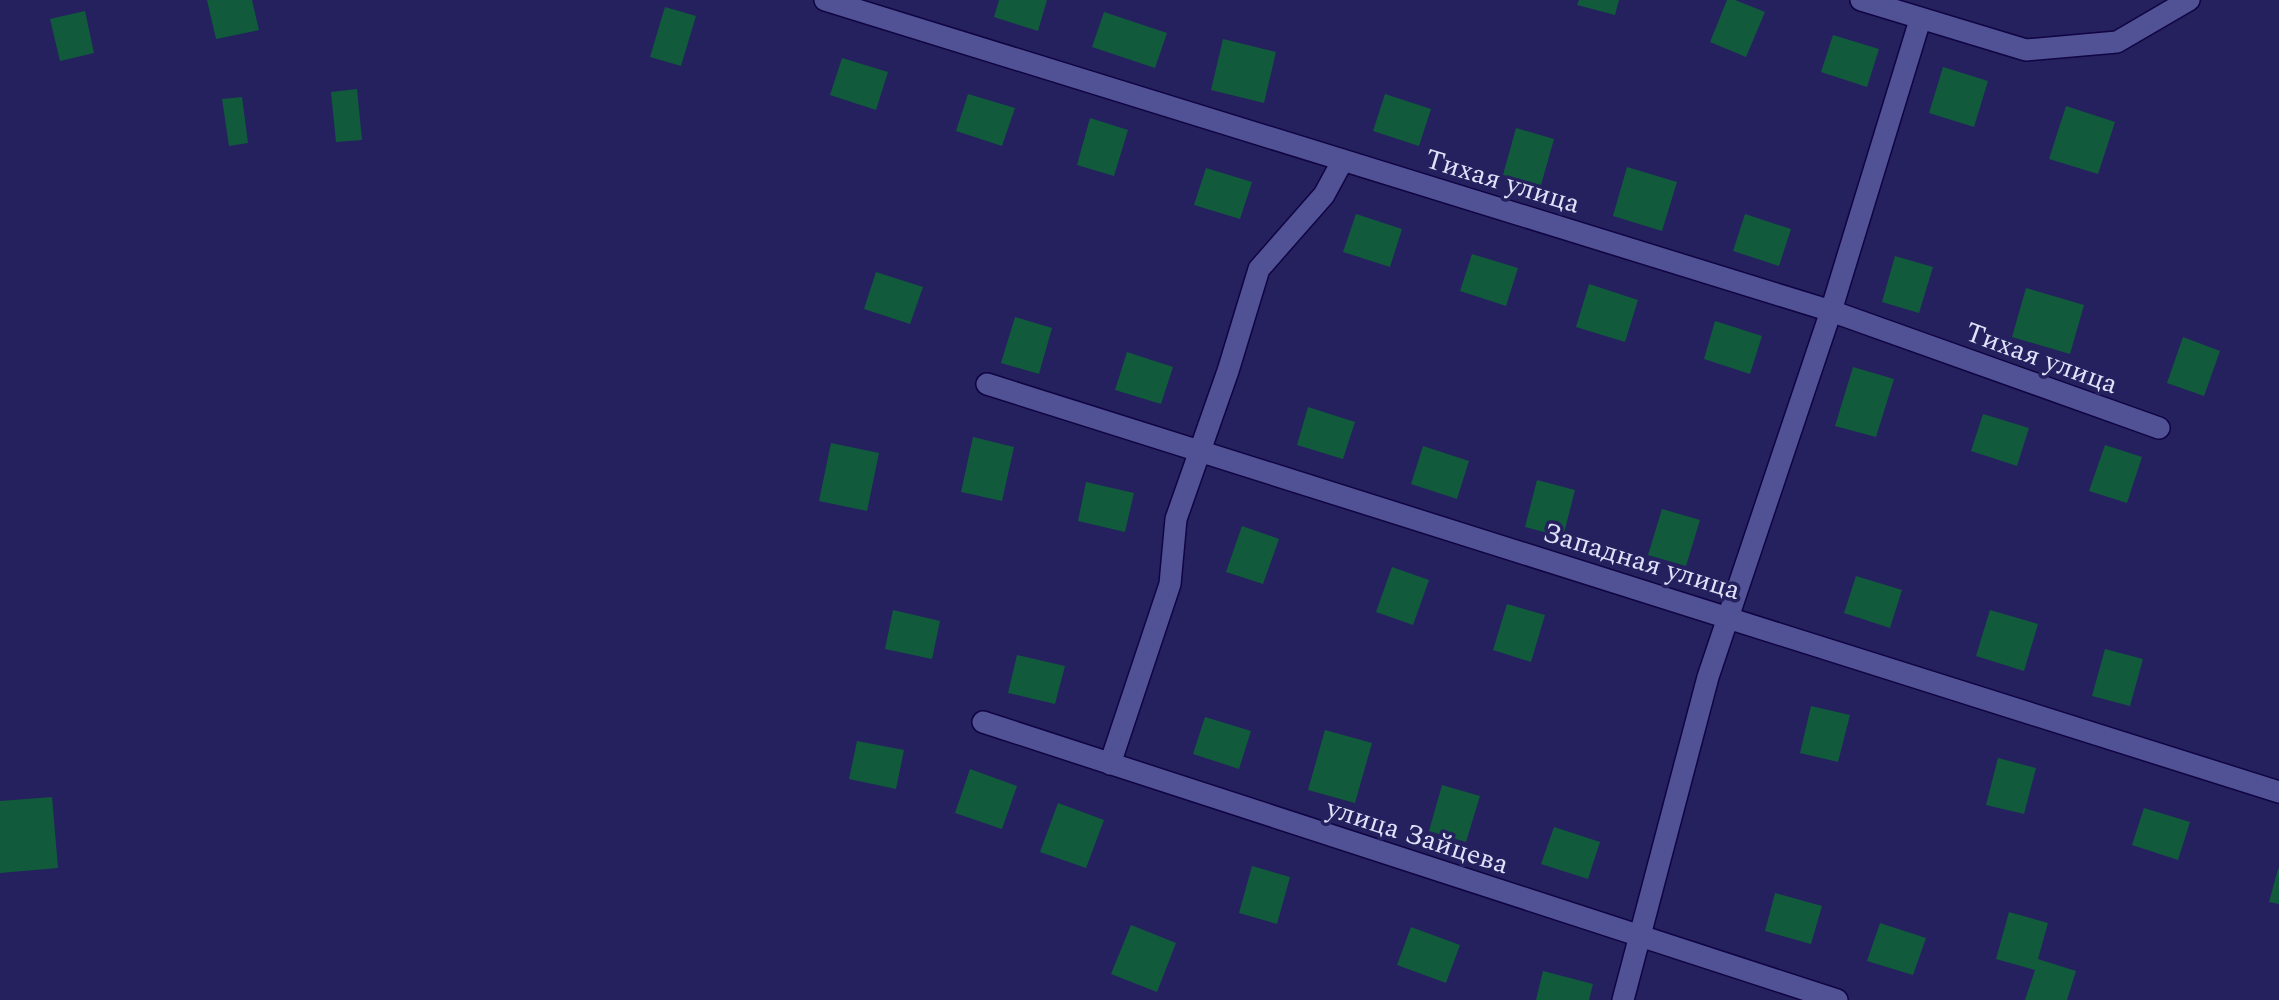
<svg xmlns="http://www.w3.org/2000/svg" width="2279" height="1000" font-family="Spectral,serif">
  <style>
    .building { fill: #115a3c }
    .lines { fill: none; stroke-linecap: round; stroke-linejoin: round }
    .street-casing { stroke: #110442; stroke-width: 24 }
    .street { stroke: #505295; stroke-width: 21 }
    .labels { text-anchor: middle; stroke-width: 7; stroke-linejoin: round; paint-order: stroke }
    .street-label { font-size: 28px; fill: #dfe2f9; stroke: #25215f }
  </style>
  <rect width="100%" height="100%" fill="#25215f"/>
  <path class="building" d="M 207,0 L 252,0 L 259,30 L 216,39 Z
    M 999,0 L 1047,0 L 1038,31 L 994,17 Z
    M 1579,0 L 1619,0 L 1615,15 L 1577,5 Z
    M 1727,0 L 1735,0 L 1765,12 L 1746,57 L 1710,42 Z
    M 665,7 L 696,16 L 681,66 L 650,57 Z
    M 85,11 L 94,53 L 60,61 L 50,19 Z
    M 1104,12 L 1167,33 L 1155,68 L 1092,47 Z
    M 1833,35 L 1879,49 L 1867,87 L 1821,72 Z
    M 1223,39 L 1276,52 L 1264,103 L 1211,90 Z
    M 842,58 L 888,72 L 876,110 L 830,95 Z
    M 1943,67 L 1988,81 L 1974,127 L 1929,113 Z
    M 357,89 L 362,140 L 336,142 L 331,92 Z
    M 968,94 L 1015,108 L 1002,146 L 956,131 Z
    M 1385,94 L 1431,109 L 1419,146 L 1373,131 Z
    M 242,97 L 248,143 L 229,146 L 222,99 Z
    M 2066,106 L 2115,122 L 2098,174 L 2049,159 Z
    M 1090,118 L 1128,130 L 1114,176 L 1077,165 Z
    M 1516,128 L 1554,139 L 1541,185 L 1503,175 Z
    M 1627,167 L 1677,182 L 1662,231 L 1613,216 Z
    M 1206,168 L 1252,182 L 1240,219 L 1194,205 Z
    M 1356,214 L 1402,229 L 1390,267 L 1343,252 Z
    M 1745,214 L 1791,229 L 1779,266 L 1733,251 Z
    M 1472,254 L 1518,268 L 1506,306 L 1460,291 Z
    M 1895,256 L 1933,267 L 1919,313 L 1882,302 Z
    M 876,272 L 923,287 L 910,324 L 864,309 Z
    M 1589,284 L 1638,300 L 1625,342 L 1576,327 Z
    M 2026,288 L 2084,305 L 2070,354 L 2012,337 Z
    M 1015,317 L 1052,328 L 1039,374 L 1001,363 Z
    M 1715,321 L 1762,336 L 1750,374 L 1704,359 Z
    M 2183,337 L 2220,351 L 2204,396 L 2167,383 Z
    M 1127,352 L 1173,367 L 1161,404 L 1115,390 Z
    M 1853,367 L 1894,379 L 1876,437 L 1835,426 Z
    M 1308,407 L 1355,422 L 1343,459 L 1297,445 Z
    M 1983,414 L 2029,428 L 2017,466 L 1971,451 Z
    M 973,437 L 1014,447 L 1002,501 L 961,492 Z
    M 831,443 L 879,453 L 867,511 L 819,501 Z
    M 2105,445 L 2142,457 L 2127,503 L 2089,491 Z
    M 1423,446 L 1469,461 L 1457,499 L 1411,484 Z
    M 1537,480 L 1575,490 L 1563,537 L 1525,527 Z
    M 1086,482 L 1134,493 L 1125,532 L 1078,521 Z
    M 1662,509 L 1700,520 L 1686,566 L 1648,555 Z
    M 1242,526 L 1279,539 L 1263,584 L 1226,572 Z
    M 1392,567 L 1429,580 L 1413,625 L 1376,612 Z
    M 1856,576 L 1902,590 L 1890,628 L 1844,613 Z
    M 1507,604 L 1545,615 L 1531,662 L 1493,650 Z
    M 893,610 L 940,621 L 932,659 L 885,649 Z
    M 1990,610 L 2038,624 L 2024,671 L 1976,656 Z
    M 2105,649 L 2143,659 L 2130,706 L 2092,696 Z
    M 1017,655 L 1065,666 L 1055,704 L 1008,693 Z
    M 1811,706 L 1850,715 L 1838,762 L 1800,753 Z
    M 1205,717 L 1251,731 L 1239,769 L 1193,754 Z
    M 1325,730 L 1372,743 L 1355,803 L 1308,790 Z
    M 857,741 L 904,750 L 896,789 L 849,779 Z
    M 1998,758 L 2036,768 L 2024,814 L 1986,805 Z
    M 970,769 L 1017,786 L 1002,829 L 955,813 Z
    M 1442,785 L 1480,796 L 1466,842 L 1429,831 Z
    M 52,797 L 58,868 L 0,873 L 0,801 Z
    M 1058,803 L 1104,820 L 1086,868 L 1040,852 Z
    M 2144,808 L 2190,822 L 2178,860 L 2132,845 Z
    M 1554,827 L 1600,842 L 1588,879 L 1541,864 Z
    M 1252,866 L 1290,877 L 1277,924 L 1239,913 Z
    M 2278,869 L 2279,869 L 2279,904 L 2269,902 Z
    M 1775,893 L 1822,906 L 1811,944 L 1765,931 Z
    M 2009,912 L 2048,923 L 2038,959 L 2076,971 L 2067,1000 L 2025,1000 L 2035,970 L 1996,959 Z
    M 1880,923 L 1926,938 L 1913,975 L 1867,961 Z
    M 1131,925 L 1176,943 L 1157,992 L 1111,974 Z
    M 1411,927 L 1460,945 L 1446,983 L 1397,965 Z
    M 1543,971 L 1593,984 L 1589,1000 L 1536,1000 Z"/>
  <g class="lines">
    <g class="street-casing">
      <path id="street" d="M 825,0 L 1831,311 L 2159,428
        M 1861,0 L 2026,50 L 2117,42 L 2189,0
        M 987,384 L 2279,792
        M 983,722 L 1837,1000
        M 1110,764 L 1170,584 L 1176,519 L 1228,371 L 1259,269 L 1324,195 L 1343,160
        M 1623,1000 L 1708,677 L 1831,311 L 1920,20"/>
    </g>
    <use href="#street" class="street"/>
  </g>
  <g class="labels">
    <g class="street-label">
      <text transform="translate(1503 180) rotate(17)" y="10">Тихая улица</text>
      <text transform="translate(2042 357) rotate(20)" y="10">Тихая улица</text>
      <text transform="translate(1642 560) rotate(17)" y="10">Западная улица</text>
      <text transform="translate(1418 835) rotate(18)" y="10">улица Зайцева</text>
    </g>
  </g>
</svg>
